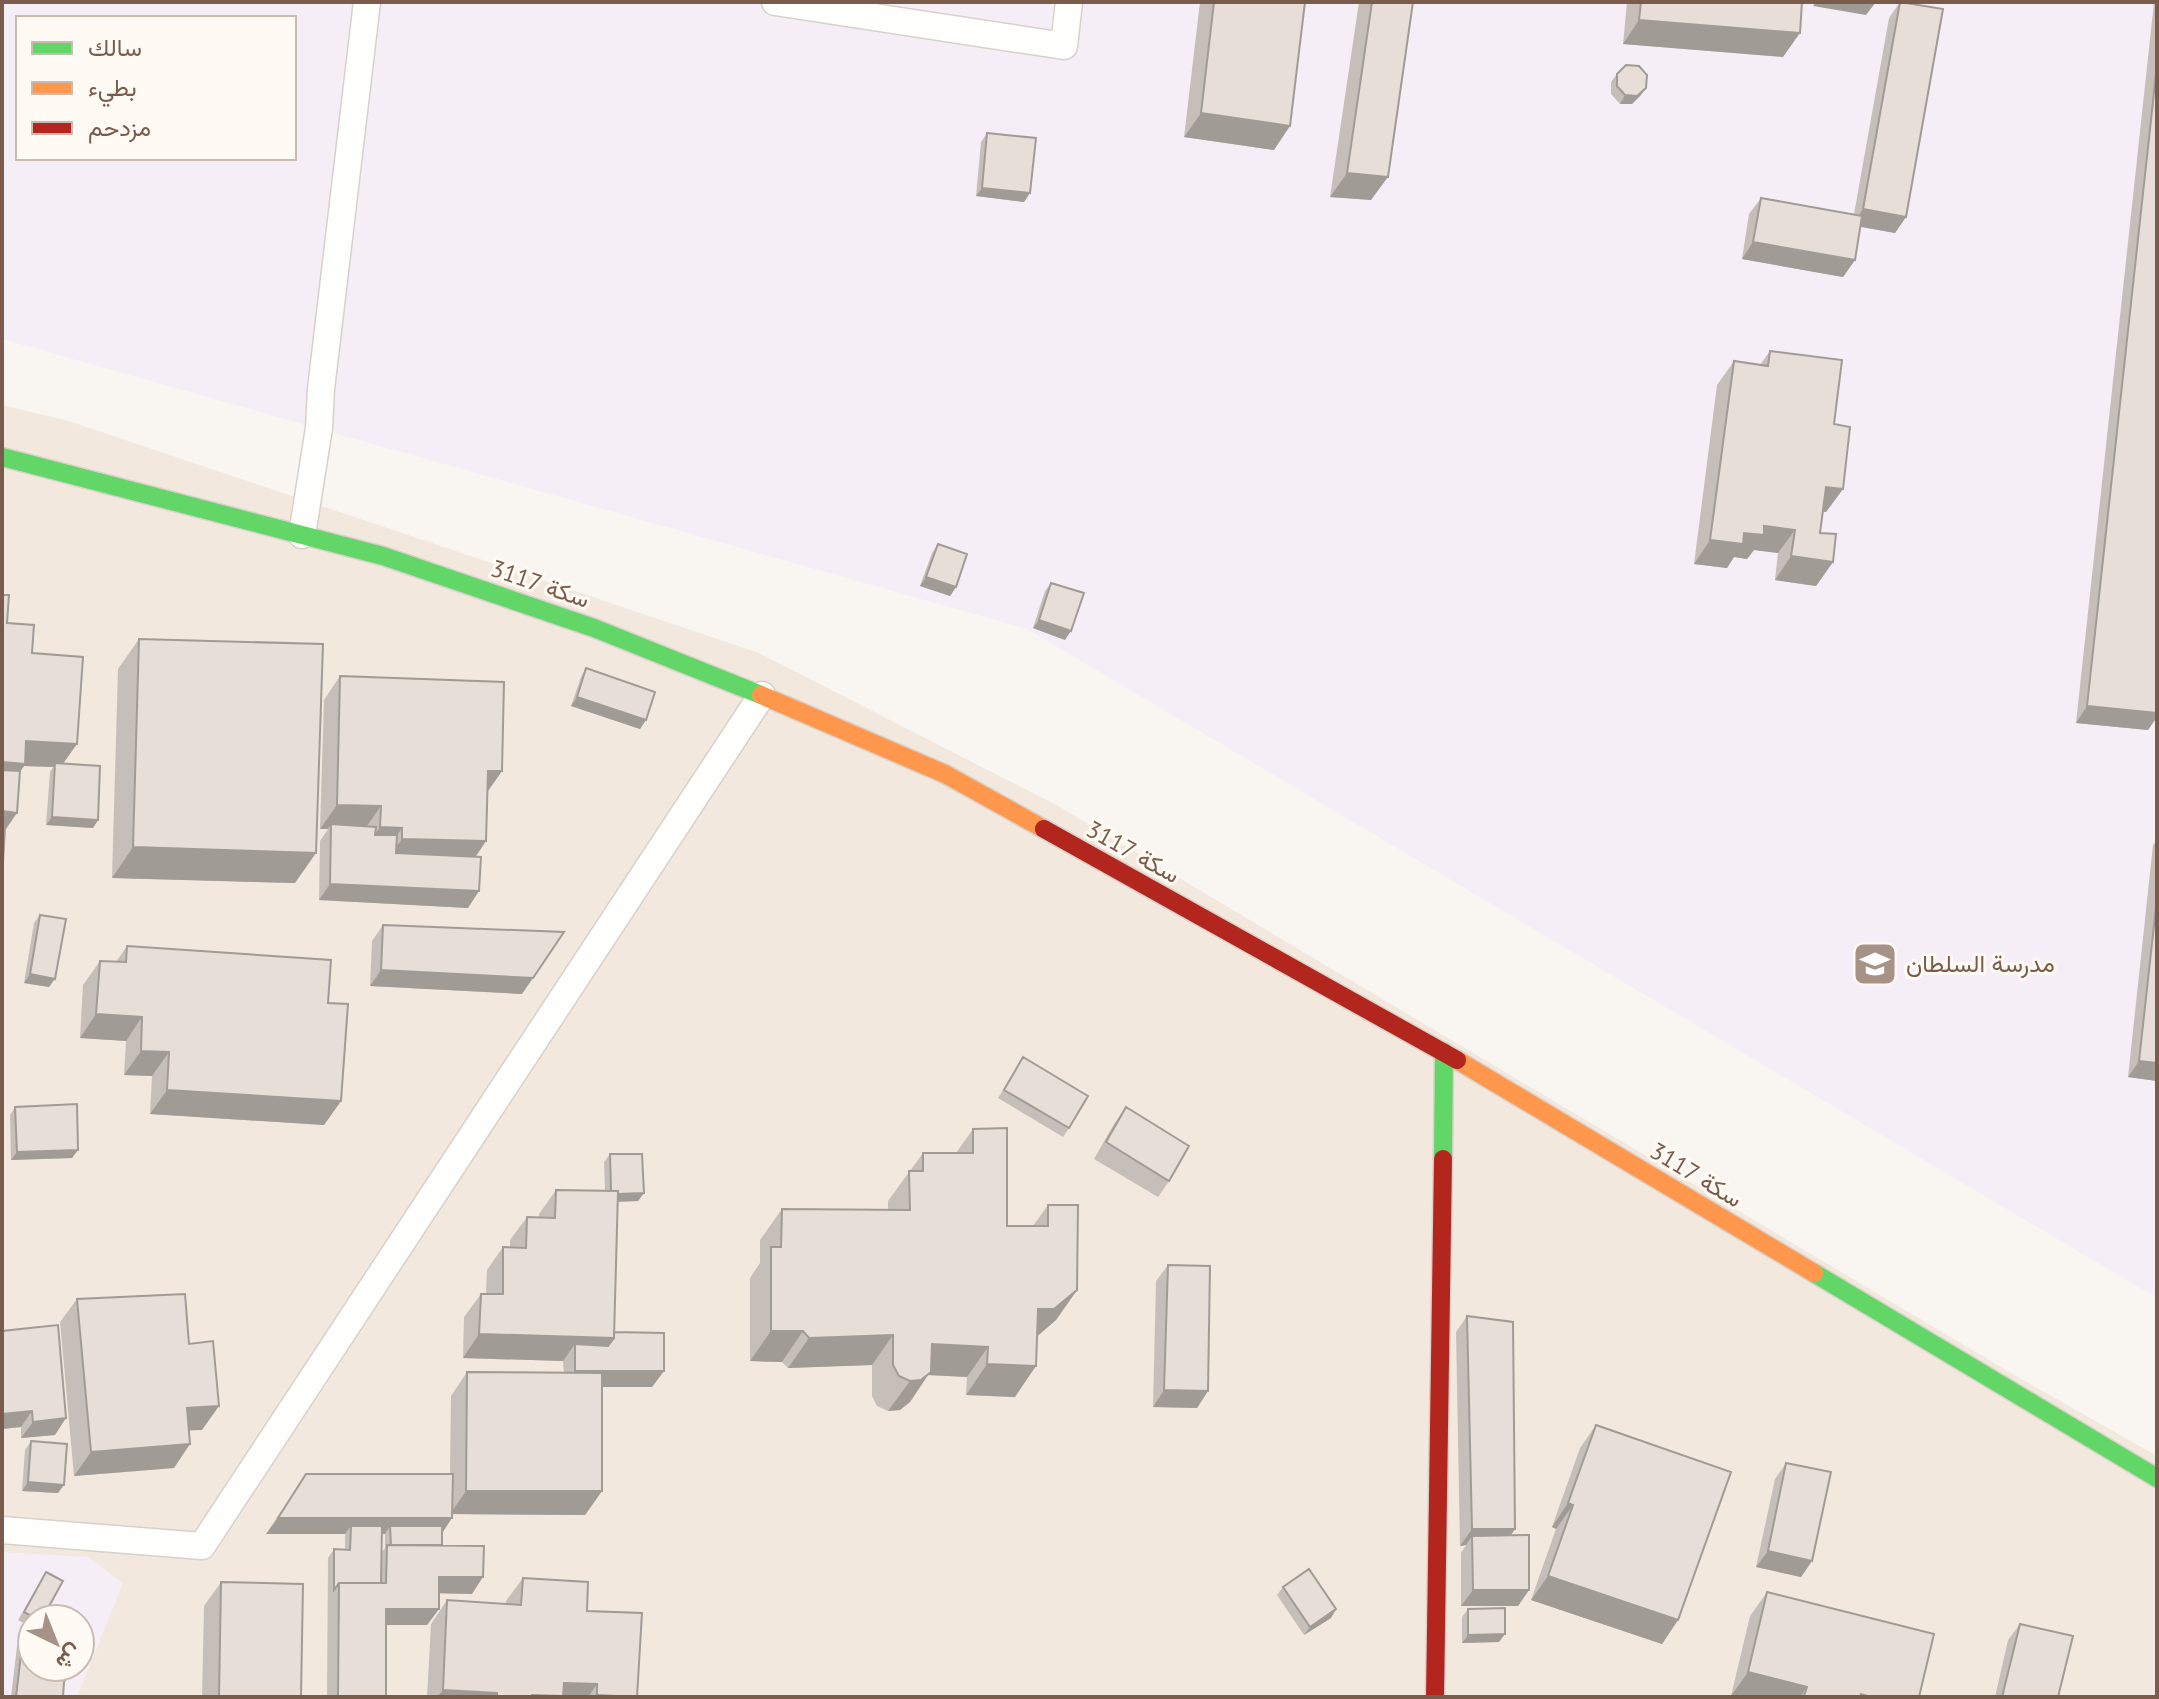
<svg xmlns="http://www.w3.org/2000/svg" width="2159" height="1699" font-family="'PT Sans',Vazirmatn,sans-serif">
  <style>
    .residential { fill: #f2e8de; fill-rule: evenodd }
    .education { fill: #f6eef6; fill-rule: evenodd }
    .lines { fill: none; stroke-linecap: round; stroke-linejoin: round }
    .lane-casing { stroke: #d7d1cb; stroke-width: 29 }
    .fast-casing { stroke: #d9d2cb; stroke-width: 21 }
    .slow-casing { stroke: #d9d2cb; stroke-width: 21 }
    .jam-casing { stroke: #d9d2cb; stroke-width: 21 }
    .lane { stroke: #fefefd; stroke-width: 26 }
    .fast { stroke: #63d668; stroke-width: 18 }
    .slow { stroke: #ff974d; stroke-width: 18 }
    .jam { stroke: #b3261e; stroke-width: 18 }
    .wall { fill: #c6bfb9; fill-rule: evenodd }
    .shaded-wall { fill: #a19b96 }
    .building { fill: #e6ded7; stroke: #a19b96; stroke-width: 2 }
    .labels { text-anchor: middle; stroke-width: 6; stroke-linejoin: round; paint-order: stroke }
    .street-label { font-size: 24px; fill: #7a5c4d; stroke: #fffaf3 }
    .poi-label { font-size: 24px; fill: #7a5c4d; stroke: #fffaf3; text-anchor: start }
  </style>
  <rect width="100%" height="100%" fill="#f9f5f0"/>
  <path class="residential" d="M 2,405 L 69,421 L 759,653 L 1058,806 L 2016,1376 L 2157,1456 L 2157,1697 L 2,1697 ZM 32,1619 L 80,1619 L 80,1667 L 32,1667 Z"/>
  <path class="education" d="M 2,2 L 2157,2 L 2157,1298 L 1027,629 L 2,339 ZM 18,18 L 294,18 L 294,158 L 18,158 Z
    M 2,1552 L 88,1557 L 123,1583 L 77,1697 L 2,1697 ZM 32,1619 L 80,1619 L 80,1667 L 32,1667 Z"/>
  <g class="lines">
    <g class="lane-casing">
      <path id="lane" d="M 775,2 L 1064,46 L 1069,2
        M 302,535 L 319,428 L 321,389 L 367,2
        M 2,1530 L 202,1546 L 762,695"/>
    </g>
    <g class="fast-casing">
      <path id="fast" d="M 2,457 L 383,556 L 594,628 L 761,695
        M 1443,1159 L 1444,1052
        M 1814,1273 L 2157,1478"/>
    </g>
    <g class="slow-casing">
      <path id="slow" d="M 761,695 L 945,774 L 1044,829
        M 1457,1060 L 1814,1273"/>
    </g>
    <g class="jam-casing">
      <path id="jam" d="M 1044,829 L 1457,1060
        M 1435,1697 L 1443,1159"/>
    </g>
    <use href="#lane" class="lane"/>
    <use href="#fast" class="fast"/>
    <use href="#slow" class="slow"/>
    <use href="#jam" class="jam"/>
  </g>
  <path class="wall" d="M 1200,2 L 1305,2 L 1274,150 L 1184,137 Z
    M 1359,2 L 1413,2 L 1371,200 L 1330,197 Z
    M 1627,2 L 1802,2 L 1783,57 L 1623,44 Z
    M 1900,2 L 1906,217 L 1895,233 L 1860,227 L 1855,260 L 1843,277 L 1742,259 L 1749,214 L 1761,198 L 1854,214 L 1889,18 Z
    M 2154,2 L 2157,2 L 2157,717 L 2148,730 L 2076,723 Z
    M 1617,74 L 1646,88 L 1640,96 L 1632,104 L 1620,104 L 1611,94 L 1611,82 Z
    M 987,133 L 1030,193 L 1024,202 L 976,196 L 981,142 Z
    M 1770,351 L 1834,424 L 1843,489 L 1826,512 L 1823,512 L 1820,533 L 1833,562 L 1816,586 L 1775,580 L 1778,553 L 1754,550 L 1747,559 L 1734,557 L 1727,568 L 1694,564 L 1717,385 L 1734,361 L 1760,365 Z
    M 938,544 L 956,587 L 950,596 L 920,586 L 932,553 Z
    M 1051,583 L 1065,640 L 1033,628 L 1045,591 Z
    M 7,623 L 32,653 L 63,764 L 98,820 L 93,828 L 46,825 L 50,772 L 53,767 L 24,766 L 20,771 L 6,829 L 4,829 Z
    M 139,639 L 295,883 L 112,878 L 118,669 Z
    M 586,668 L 646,720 L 640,729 L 571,706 L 581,677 Z
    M 340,676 L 502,771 L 488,791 L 486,841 L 476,856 L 468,908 L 319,900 L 320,841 L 328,829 L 320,829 L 324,700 Z
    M 2157,840 L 2157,1081 L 2128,1077 L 2153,845 Z
    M 40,915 L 49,987 L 24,983 L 34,923 Z
    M 383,925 L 522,994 L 370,986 L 372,941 Z
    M 127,946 L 328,1003 L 341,1101 L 324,1125 L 150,1114 L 152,1076 L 124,1075 L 126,1041 L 80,1038 L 83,985 L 100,961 L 116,962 Z
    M 1023,1057 L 1069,1128 L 1063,1137 L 998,1098 Z
    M 15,1107 L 78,1150 L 72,1158 L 11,1160 L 10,1115 Z
    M 1126,1107 L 1169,1181 L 1158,1197 L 1094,1159 L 1114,1124 Z
    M 973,1129 L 1007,1226 L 1033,1226 L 1048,1205 L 1077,1290 L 1056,1320 L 1037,1336 L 1015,1397 L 966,1395 L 967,1377 L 928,1375 L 910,1402 L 900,1410 L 888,1411 L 877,1406 L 872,1396 L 872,1365 L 788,1368 L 782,1362 L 750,1361 L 750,1278 L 760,1263 L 760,1240 L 782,1209 L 888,1210 L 888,1201 L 923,1153 L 956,1153 Z
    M 610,1154 L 644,1193 L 638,1201 L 617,1202 L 614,1332 L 664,1371 L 652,1387 L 602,1387 L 602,1491 L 585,1515 L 452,1514 L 442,1533 L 442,1545 L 472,1594 L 439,1593 L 439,1609 L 427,1625 L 386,1625 L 386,1697 L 327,1697 L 328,1558 L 334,1549 L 345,1550 L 345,1534 L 266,1534 L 306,1474 L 450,1474 L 451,1396 L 467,1372 L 564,1373 L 563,1361 L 463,1358 L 464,1317 L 481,1294 L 486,1294 L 487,1270 L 503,1247 L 510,1247 L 510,1240 L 527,1217 L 539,1217 L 539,1214 L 556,1190 L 605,1191 L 604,1162 ZM 382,1534 L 385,1534 L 385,1548 L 381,1553 Z
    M 1168,1265 L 1208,1391 L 1197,1408 L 1153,1407 L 1156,1281 Z
    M 77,1299 L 202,1430 L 189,1430 L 174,1468 L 74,1476 L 60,1322 Z
    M 1467,1316 L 1515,1529 L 1510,1536 L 1529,1590 L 1518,1606 L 1461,1606 L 1461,1553 L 1466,1545 L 1460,1546 L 1456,1332 Z
    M 2,1331 L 55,1435 L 21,1438 L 21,1427 L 2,1429 Z
    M 1596,1425 L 1678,1620 L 1662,1644 L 1531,1600 L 1556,1529 L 1552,1527 L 1580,1448 Z
    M 31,1441 L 58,1493 L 22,1491 L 25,1450 Z
    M 1786,1463 L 1812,1561 L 1801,1577 L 1756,1567 L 1775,1479 Z
    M 46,1572 L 42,1619 L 32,1619 L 32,1628 L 18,1620 Z
    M 523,1578 L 587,1611 L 637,1697 L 427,1697 L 431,1624 L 447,1600 L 506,1604 L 506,1601 Z
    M 221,1582 L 301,1697 L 202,1697 L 204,1606 Z
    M 1283,1587 L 1336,1609 L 1331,1618 L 1304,1635 L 1277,1595 Z
    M 1767,1592 L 1919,1697 L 1737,1697 L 1731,1696 L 1750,1616 Z
    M 1468,1609 L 1499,1642 L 1462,1643 L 1462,1617 Z
    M 2020,1624 L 2058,1697 L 1995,1697 L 2008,1640 Z
    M 23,1637 L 63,1697 L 11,1697 L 17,1646 Z"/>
  <path class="shaded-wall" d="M 1816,2 L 1876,2 L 1866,15 L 1813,6 Z
    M 1639,20 L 1800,33 L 1783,57 L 1623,44 Z
    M 1646,88 L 1640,96 L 1632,104 L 1620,104 L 1625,95 Z
    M 1201,113 L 1290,126 L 1274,150 L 1184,137 Z
    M 1347,173 L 1388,177 L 1371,200 L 1330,197 Z
    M 982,188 L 1030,193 L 1024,202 L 976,196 Z
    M 1863,209 L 1906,217 L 1895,233 L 1852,225 Z
    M 1753,242 L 1855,260 L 1843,277 L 1742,259 Z
    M 1826,487 L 1843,489 L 1826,512 L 1809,511 Z
    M 1764,526 L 1795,530 L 1778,553 L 1754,550 L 1747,559 L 1734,557 L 1727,568 L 1694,564 L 1710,540 L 1744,533 Z
    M 1791,556 L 1833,562 L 1816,586 L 1775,580 Z
    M 926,577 L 956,587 L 950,596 L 920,586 Z
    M 1039,620 L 1071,631 L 1065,640 L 1033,628 Z
    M 577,697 L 646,720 L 640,729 L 571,706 Z
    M 2087,706 L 2157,713 L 2157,717 L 2148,730 L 2076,723 Z
    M 26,741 L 77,744 L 60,768 L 55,763 L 53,767 L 24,766 L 9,788 L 2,787 L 2,762 Z
    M 488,771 L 502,771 L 485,795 Z
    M 337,805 L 381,806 L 364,830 L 331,824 L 328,829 L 320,829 Z
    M 2,811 L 17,813 L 6,829 L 2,829 Z
    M 52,817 L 98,820 L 93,828 L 46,825 Z
    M 380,827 L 402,828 L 386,852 L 364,851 Z
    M 402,839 L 486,841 L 470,865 L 385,863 Z
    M 133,847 L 316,853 L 295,883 L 112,878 Z
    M 330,884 L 479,891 L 468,908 L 319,900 Z
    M 381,970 L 533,978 L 522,994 L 370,986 Z
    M 30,974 L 55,979 L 49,987 L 24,983 Z
    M 96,1014 L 142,1017 L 126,1041 L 80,1038 Z
    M 141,1051 L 169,1052 L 152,1076 L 124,1075 Z
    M 2139,1061 L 2157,1063 L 2157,1081 L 2128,1077 Z
    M 167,1090 L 341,1101 L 324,1125 L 150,1114 Z
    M 78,1150 L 72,1158 L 11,1160 L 17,1152 Z
    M 644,1193 L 638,1201 L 606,1202 L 612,1194 Z
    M 1077,1290 L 1056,1320 L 1033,1340 L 1038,1309 Z
    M 771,1331 L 803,1331 L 782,1362 L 750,1361 Z
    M 479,1334 L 614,1338 L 597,1362 L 575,1344 L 563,1361 L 463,1358 Z
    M 893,1335 L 872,1365 L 788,1368 L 809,1338 Z
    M 932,1344 L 988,1347 L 967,1377 L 928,1375 L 910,1402 L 900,1410 L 888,1411 L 910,1381 Z
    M 987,1364 L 1036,1366 L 1015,1397 L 966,1395 Z
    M 575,1371 L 664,1371 L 652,1387 L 564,1387 Z
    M 1164,1390 L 1208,1391 L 1197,1408 L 1153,1407 Z
    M 219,1406 L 202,1430 L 171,1431 L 187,1408 Z
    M 32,1411 L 21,1427 L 2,1429 L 2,1414 Z
    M 66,1418 L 55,1435 L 21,1438 L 33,1422 Z
    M 190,1444 L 174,1468 L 74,1476 L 91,1452 Z
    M 28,1482 L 64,1485 L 58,1493 L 22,1491 Z
    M 466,1491 L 602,1491 L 585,1515 L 450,1514 Z
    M 1568,1503 L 1573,1505 L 1556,1529 L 1552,1527 Z
    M 278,1518 L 452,1518 L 441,1535 L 390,1526 L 385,1534 L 351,1534 L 351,1526 L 345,1534 L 266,1534 Z
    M 1472,1529 L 1515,1529 L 1504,1545 L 1472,1536 L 1466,1545 L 1460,1546 Z
    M 1768,1551 L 1812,1561 L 1801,1577 L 1756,1567 Z
    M 1548,1576 L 1678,1620 L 1662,1644 L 1531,1600 Z
    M 439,1577 L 483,1577 L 472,1594 L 428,1593 Z
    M 1473,1590 L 1529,1590 L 1518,1606 L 1461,1606 Z
    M 386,1609 L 439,1609 L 427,1625 L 375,1625 Z
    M 1336,1609 L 1331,1618 L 1304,1635 L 1310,1627 Z
    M 1505,1634 L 1499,1642 L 1462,1643 L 1468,1635 Z
    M 1748,1672 L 1807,1687 L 1800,1697 L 1737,1697 L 1731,1696 Z
    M 564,1683 L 597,1684 L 588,1697 L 530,1697 L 532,1695 Z
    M 443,1690 L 497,1693 L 494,1697 L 437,1697 Z
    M 597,1695 L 637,1697 L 595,1697 Z"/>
  <path class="building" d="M 1214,2 L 1305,2 L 1290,126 L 1201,113 Z
    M 1372,2 L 1413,2 L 1388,177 L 1347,173 Z
    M 1641,2 L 1802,2 L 1800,33 L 1639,20 Z
    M 1900,2 L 1943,9 L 1906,217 L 1863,209 Z
    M 1626,65 L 1639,66 L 1647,75 L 1646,88 L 1637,96 L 1625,95 L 1617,86 L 1617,74 Z
    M 2157,65 L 2157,713 L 2087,706 Z
    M 987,133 L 1036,138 L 1030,193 L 982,188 Z
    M 1761,198 L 1862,216 L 1855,260 L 1753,242 Z
    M 1770,351 L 1842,360 L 1834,424 L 1850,427 L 1843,489 L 1826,487 L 1820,533 L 1836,534 L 1833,562 L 1791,556 L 1795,530 L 1764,526 L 1764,535 L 1744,533 L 1743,544 L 1710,540 L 1734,361 L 1768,366 Z
    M 938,544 L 967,554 L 956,587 L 926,577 Z
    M 1051,583 L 1084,593 L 1071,631 L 1039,620 Z
    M 2,595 L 9,595 L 7,623 L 34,625 L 32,653 L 83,657 L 77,744 L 26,741 L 25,764 L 2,762 Z
    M 139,639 L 323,644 L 316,853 L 133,847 Z
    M 586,668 L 655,692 L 646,720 L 577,697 Z
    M 340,676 L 504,682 L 502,771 L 488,771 L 486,841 L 402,839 L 402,828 L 380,827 L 381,806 L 337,805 Z
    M 55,763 L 100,766 L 98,820 L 52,817 Z
    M 2,770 L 20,771 L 17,813 L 2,811 Z
    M 331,824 L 376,827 L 375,835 L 397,835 L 396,853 L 481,857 L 479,891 L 330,884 Z
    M 2,827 L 5,827 L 2,879 Z
    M 2157,898 L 2157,1063 L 2139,1061 Z
    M 40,915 L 66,919 L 55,979 L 30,974 Z
    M 383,925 L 564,932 L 533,978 L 381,970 Z
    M 127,946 L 331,960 L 328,1003 L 348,1004 L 341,1101 L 167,1090 L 169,1052 L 141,1051 L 142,1017 L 96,1014 L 100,961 L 126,962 Z
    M 1023,1057 L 1088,1096 L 1069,1128 L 1004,1090 Z
    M 77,1104 L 78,1150 L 17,1152 L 15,1107 Z
    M 1126,1107 L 1189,1146 L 1169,1181 L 1106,1142 Z
    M 1007,1128 L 1007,1226 L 1048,1226 L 1048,1205 L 1078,1205 L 1077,1290 L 1054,1309 L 1038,1309 L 1036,1366 L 987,1364 L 988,1347 L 932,1344 L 931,1372 L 921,1380 L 910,1381 L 899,1376 L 893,1365 L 893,1335 L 809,1338 L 803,1331 L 771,1331 L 771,1247 L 781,1247 L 782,1209 L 910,1210 L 909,1171 L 923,1171 L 923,1153 L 973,1153 L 973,1129 Z
    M 610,1154 L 642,1154 L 644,1193 L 618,1194 L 618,1191 L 611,1191 Z
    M 556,1190 L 618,1191 L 614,1338 L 479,1334 L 481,1294 L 503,1294 L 503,1247 L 526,1248 L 527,1217 L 555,1218 Z
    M 1168,1265 L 1210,1266 L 1208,1391 L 1164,1390 Z
    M 185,1294 L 189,1344 L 213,1341 L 219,1406 L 187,1408 L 190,1444 L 91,1452 L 77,1299 Z
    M 1467,1316 L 1513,1322 L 1515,1529 L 1472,1529 Z
    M 58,1325 L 66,1418 L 33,1422 L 32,1411 L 2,1414 L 2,1331 Z
    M 614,1332 L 664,1333 L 664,1371 L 575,1371 L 575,1344 L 608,1346 L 614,1338 Z
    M 467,1372 L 602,1373 L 602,1491 L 466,1491 Z
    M 1596,1425 L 1731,1472 L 1678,1620 L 1548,1576 L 1573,1505 L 1568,1503 Z
    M 31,1441 L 67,1444 L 64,1485 L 28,1482 Z
    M 1786,1463 L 1831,1472 L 1812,1561 L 1768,1551 Z
    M 306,1474 L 453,1474 L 452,1518 L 278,1518 Z
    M 351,1526 L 382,1526 L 381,1583 L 339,1583 L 334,1590 L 334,1549 L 350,1550 Z
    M 390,1526 L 442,1526 L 442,1545 L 391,1545 Z
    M 1529,1535 L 1529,1590 L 1473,1590 L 1472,1536 Z
    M 387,1545 L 484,1546 L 483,1577 L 439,1577 L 439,1609 L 386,1609 L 386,1697 L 338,1697 L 339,1583 L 386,1583 Z
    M 1309,1569 L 1336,1609 L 1310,1627 L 1283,1587 Z
    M 46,1572 L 63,1581 L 42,1619 L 37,1619 L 24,1612 Z
    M 523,1578 L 588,1582 L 587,1611 L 642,1613 L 637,1697 L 597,1695 L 597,1684 L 564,1683 L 563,1696 L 532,1695 L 532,1697 L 497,1697 L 497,1693 L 443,1690 L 447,1600 L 521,1605 Z
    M 221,1582 L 303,1584 L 301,1697 L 219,1697 Z
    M 1767,1592 L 1934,1634 L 1919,1697 L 1871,1697 L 1861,1694 L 1860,1697 L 1806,1697 L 1804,1696 L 1807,1687 L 1748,1672 Z
    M 1505,1608 L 1505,1634 L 1468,1635 L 1468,1609 Z
    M 2020,1624 L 2073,1636 L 2058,1697 L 2002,1697 Z
    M 23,1637 L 32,1643 L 32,1667 L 68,1667 L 72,1669 L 64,1682 L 63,1697 L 16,1697 Z"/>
  <defs>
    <g id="school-square" transform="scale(2.3)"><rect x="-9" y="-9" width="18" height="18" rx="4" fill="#a69286" stroke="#fffaf3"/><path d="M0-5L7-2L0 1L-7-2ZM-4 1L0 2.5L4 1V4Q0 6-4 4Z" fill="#fff"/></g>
  </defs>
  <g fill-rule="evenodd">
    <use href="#school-square" x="1875" y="964"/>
  </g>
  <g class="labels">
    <g class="street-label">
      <text transform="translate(540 584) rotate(19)" y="8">سكة 3117</text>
      <text transform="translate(1133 852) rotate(29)" y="8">سكة 3117</text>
      <text transform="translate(1696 1175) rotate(31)" y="8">سكة 3117</text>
    </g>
    <g class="poi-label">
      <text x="1906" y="972">مدرسة السلطان</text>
    </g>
  </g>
  <rect width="2159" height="1699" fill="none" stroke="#7a5c4d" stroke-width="8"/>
  <rect x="16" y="16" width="280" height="144" fill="#fffaf3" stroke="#cabbb1" stroke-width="2"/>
  <rect x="32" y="42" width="40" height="12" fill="#63d668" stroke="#cabbb1" stroke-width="2"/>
  <text x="88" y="56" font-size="24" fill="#7a5c4d">سالك</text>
  <rect x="32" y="82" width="40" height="12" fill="#ff974d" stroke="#cabbb1" stroke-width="2"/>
  <text x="88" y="96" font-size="24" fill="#7a5c4d">بطيء</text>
  <rect x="32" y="122" width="40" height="12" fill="#b3261e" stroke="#cabbb1" stroke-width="2"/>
  <text x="88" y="136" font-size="24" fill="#7a5c4d">مزدحم</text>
  <g transform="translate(56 1643) rotate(137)"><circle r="38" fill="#fffaf3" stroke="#cabbb1" stroke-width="2"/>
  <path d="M0-6L14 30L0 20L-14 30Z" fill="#a69286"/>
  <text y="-12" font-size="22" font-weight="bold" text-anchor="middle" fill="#7a5c4d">ش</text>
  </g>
</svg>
